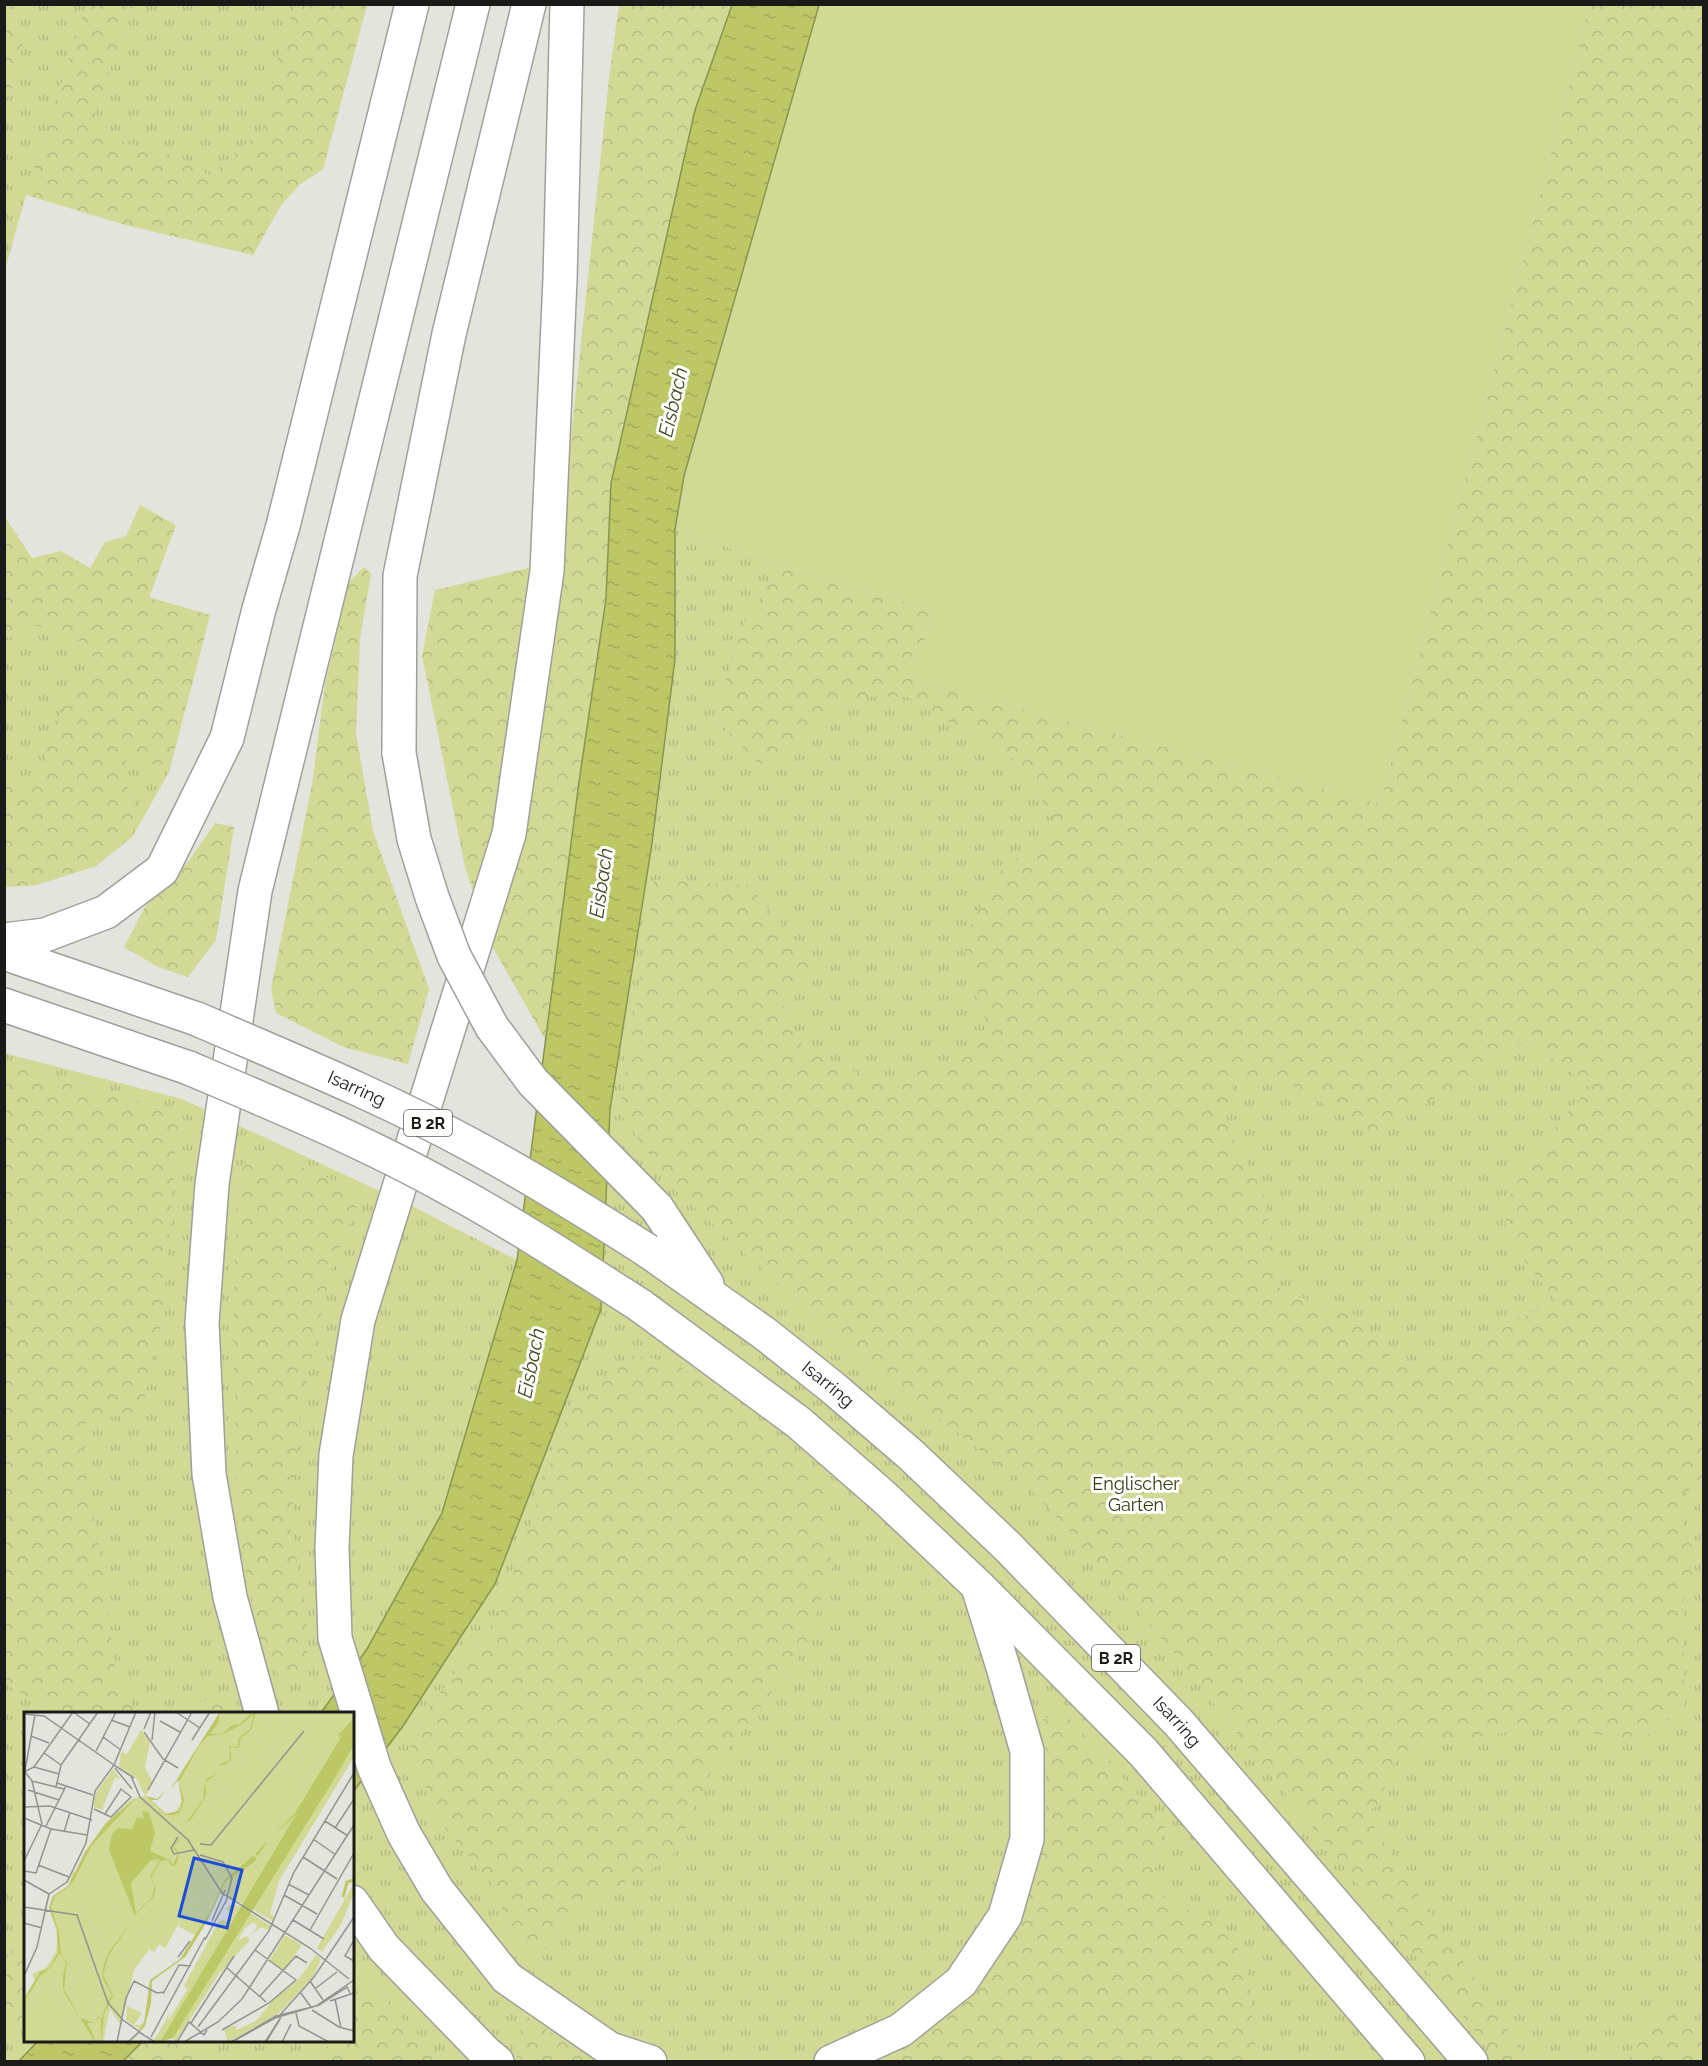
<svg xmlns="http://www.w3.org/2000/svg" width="1708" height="2066" font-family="Raleway,sans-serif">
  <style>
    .grass { fill: url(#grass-tufts); fill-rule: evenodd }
    .forest { fill: url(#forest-crowns); fill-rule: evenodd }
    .garden { fill: #d2d995 }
    .water { fill: url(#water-ripples); stroke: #8d934e; stroke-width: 1.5 }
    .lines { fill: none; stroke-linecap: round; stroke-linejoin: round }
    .highway-casing { stroke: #9fa09a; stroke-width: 36 }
    .highway { stroke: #fff; stroke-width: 33 }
    .highway-bridge-casing { stroke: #9fa09a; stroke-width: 36; stroke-linecap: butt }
    .highway-bridge { stroke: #fff; stroke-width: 33 }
    .labels { text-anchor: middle; stroke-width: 6; stroke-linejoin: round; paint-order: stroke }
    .shield { fill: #fffffe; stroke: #5f5f5d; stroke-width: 1.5 }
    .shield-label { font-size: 16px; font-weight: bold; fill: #1a1b18 }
    .street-label { font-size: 18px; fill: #1a1b18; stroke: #fffffe }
    .park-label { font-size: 18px; fill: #393d13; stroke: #fffffe }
    .water-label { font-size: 20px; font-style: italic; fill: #454920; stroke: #fffffe }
    .inset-river { fill: none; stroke: #bec765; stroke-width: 3 }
    .inset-road { fill: none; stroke: #93948e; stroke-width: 1.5 }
    .view { fill: #1d4ed8; fill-opacity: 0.15; stroke: #1d4ed8; stroke-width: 3 }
    .inset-edge { fill: none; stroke: #1a1b18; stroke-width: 3 }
  </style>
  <defs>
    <pattern id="grass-tufts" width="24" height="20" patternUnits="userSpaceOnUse" patternTransform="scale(1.5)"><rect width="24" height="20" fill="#d2d995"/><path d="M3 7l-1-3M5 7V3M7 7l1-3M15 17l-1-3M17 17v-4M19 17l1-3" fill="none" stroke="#b4ba80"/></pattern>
    <pattern id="forest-crowns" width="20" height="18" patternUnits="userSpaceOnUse" patternTransform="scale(1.5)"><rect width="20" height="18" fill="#d2d995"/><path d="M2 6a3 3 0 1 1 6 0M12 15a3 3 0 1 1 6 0" fill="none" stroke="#b4ba80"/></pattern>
    <pattern id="water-ripples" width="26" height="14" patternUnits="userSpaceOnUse" patternTransform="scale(1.5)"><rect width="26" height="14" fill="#bec765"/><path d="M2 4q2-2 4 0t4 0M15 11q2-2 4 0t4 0" fill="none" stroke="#a3aa57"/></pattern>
  </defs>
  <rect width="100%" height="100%" fill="#e3e4dd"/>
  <path class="grass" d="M 4,5 L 367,5 L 323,169 L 300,184 L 281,205 L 253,255 L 126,225 L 26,195 L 5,270 Z
    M 1590,5 L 1703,5 L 1703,2061 L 5,2061 L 4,1053 L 182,1099 L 414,1207 L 517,1260 L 600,1308 L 610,1111 L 652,843 L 675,659 L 675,529 L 781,566 L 932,610 L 1380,804 ZM 26,1714 L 352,1714 L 352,2040 L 26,2040 Z
    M 5,555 L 210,615 L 169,772 L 133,836 L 96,866 L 36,885 L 5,887 Z"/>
  <path class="forest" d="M 5,4 L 14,5 L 23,44 L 10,94 L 5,99 Z
    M 86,5 L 133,5 L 88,133 L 168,154 L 210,175 L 263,129 L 280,49 L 295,5 L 367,5 L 323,169 L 300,184 L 281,205 L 253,255 L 126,225 L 26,195 Z
    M 619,5 L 732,5 L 695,110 L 611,482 L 606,599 L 579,782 L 546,1041 L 492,946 L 465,867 L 422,656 L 435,590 L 558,561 L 609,78 Z
    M 1590,5 L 1703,5 L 1704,1479 L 1676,1500 L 1696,1560 L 1682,1605 L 1685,1704 L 1638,1743 L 1555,1725 L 1432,1744 L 1396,1758 L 1377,1806 L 1365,1814 L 1529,2061 L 1499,2061 L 1167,1645 L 1038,1496 L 928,1410 L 792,1297 L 672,1187 L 620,1113 L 654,880 L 749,885 L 814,962 L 783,1006 L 805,1051 L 886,1084 L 947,1061 L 988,1029 L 962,942 L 998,873 L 1058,826 L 1019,763 L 908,697 L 858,697 L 760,765 L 716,720 L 737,634 L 781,566 L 932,610 L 915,681 L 1380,804 ZM 1527,1040 L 1590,1087 L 1515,1174 L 1503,1234 L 1558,1303 L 1505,1322 L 1451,1367 L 1392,1359 L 1362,1317 L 1281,1291 L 1263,1193 L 1224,1120 L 1235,1080 L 1292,1085 L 1374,1133 L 1460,1084 Z
    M 140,505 L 176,525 L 149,598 L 210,615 L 169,772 L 128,752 L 121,777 L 134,799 L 133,836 L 96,866 L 36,885 L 5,887 L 5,785 L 22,780 L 35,786 L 46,779 L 46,744 L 55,721 L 62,712 L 63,696 L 99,664 L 82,642 L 32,624 L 20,635 L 5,638 L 5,517 L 32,558 L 61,551 L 90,568 L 105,542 L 126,536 Z
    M 364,567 L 371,574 L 360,639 L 356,733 L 373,831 L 429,989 L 408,1064 L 343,1047 L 276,1013 L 271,989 L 312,784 L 325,684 L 349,582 Z
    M 215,823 L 234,827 L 216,940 L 188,977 L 158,967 L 124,947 L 145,907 L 188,862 Z
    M 4,1063 L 178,1113 L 163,1317 L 142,1409 L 77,1426 L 98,1538 L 116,1674 L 136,1713 L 51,1713 L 5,1683 Z
    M 249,1154 L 291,1162 L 362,1193 L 332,1267 L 300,1411 L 291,1530 L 306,1609 L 308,1669 L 281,1680 L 259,1639 L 238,1536 L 233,1322 L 237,1182 Z
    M 632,1355 L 674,1362 L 820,1471 L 832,1569 L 804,1650 L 710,1774 L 671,1859 L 594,1898 L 546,1949 L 511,1946 L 498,1891 L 447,1831 L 431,1805 L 407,1737 L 500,1613 L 570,1406 Z
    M 221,1696 L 228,1713 L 195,1713 L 197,1703 Z
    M 1062,1710 L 1165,1825 L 1152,1883 L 1170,1905 L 1209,1915 L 1247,1959 L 1256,2050 L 1251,2061 L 880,2062 L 906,2049 L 972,1994 L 1014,1933 L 1044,1848 L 1052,1792 L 1042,1720 Z
    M 25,1933 L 25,2020 L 21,2025 L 5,2023 L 5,1960 Z
    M 365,1979 L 443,2061 L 326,2061 L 328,2041 L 352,2040 L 353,1996 Z
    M 1668,2008 L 1703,2025 L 1703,2061 L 1629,2061 L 1635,2033 Z
    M 525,2016 L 597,2061 L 524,2061 L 513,2054 Z
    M 143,2040 L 190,2041 L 202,2061 L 123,2062 Z"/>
  <path class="garden" d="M 819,5 L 1590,5 L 1380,804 L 914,681 L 932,610 L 781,566 L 675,529 L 684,476 Z"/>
  <path class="water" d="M 732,5 L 819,5 L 684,476 L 675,529 L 675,659 L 652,843 L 610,1110 L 601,1309 L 495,1584 L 403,1726 L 353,1792 L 352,1714 L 320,1714 L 367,1649 L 442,1513 L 517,1260 L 579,782 L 606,599 L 611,483 L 695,110 Z
    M 38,2041 L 38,2040 L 143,2041 L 123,2061 L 19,2061 Z"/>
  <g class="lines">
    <g class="highway-casing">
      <g id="highway">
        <path d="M 567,4 L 560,279 L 547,571 L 509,834 L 358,1320 L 336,1455 L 332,1548 L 335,1638 L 374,1767 L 404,1834 L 437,1890 L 507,1978 L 610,2049 L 650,2062"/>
        <path d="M 399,753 L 400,576 L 449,334 L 529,4"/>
        <path d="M 4,940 L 45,935 L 106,912 L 162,870 L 227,738 L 259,609 L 283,526 L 412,4"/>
        <path d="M 4,953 L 197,1019"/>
        <path d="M 4,1005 L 189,1068"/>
        <path d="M 657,1208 L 707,1284"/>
        <path id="s1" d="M 648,1251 L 764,1333 L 832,1387 L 910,1454 L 1007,1546 L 1178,1722 L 1471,2062"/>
        <path d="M 641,1306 L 798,1422 L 884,1497 L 978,1586 L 1143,1752 L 1408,2062"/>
        <path d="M 262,1714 L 230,1597 L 209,1474 L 202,1323 L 212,1184 L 255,891 L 473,4"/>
        <path d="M 352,1902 L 384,1948 L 486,2053 L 497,2062"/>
        <path d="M 831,2062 L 901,2030 L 961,1982 L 1005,1916 L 1027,1839 L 1027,1751 L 1003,1667 L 979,1590"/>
      </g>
    </g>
    <use href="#highway" class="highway"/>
    <g class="highway-bridge-casing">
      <g id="highway-bridge">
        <path d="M 399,753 L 414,839 L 432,897 L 454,956 L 492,1027 L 533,1082 L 657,1208"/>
        <path id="s2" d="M 197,1019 C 289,1059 383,1097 471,1145 C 531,1177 590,1214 648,1251"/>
        <path d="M 189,1068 C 276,1105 363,1141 446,1187 C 513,1223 577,1265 641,1306"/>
      </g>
    </g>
    <use href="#highway-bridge" class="highway-bridge"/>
  </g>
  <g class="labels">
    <g class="shield">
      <rect x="404" y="1110" width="48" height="26" rx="4.5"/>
      <rect x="1092" y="1645" width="48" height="26" rx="4.5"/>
    </g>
    <g class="shield-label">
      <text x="428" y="1129">B 2R</text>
      <text x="1116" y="1664">B 2R</text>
    </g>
    <g class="street-label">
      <text dy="6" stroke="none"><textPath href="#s2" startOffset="174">Isarring</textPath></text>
      <text dy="6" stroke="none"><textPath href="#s1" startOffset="224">Isarring</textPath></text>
      <text dy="6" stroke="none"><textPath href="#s1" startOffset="710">Isarring</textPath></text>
    </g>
    <g class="park-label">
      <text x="1136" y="1490">Englischer<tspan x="1136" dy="21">Garten</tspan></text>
    </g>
    <g class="water-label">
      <text transform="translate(673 402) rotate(-77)" y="7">Eisbach</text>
      <text transform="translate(601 883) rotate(-82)" y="7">Eisbach</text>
      <text transform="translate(531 1363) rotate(-79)" y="7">Eisbach</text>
    </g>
  </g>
  <g transform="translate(24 1712)">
    <rect width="330" height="330" fill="#e3e4dd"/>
    <path d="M 196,0 L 330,0 L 330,7 L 220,192 L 194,181 L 188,196 L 170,184 L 141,236 L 135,232 L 130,240 L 125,237 L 110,258 L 96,312 L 86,297 L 79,330 L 0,330 L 0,286 L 11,268 L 8,262 L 23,255 L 32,239 L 34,223 L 25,196 L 29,184 L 44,174 L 49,160 L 53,161 L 61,140 L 82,111 L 108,87 L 121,84 L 113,67 L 95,55 L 97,40 L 103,42 L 117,18 L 124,31 L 119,54 L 126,76 L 122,84 L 142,102 L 151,102 L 158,89 L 155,64 ZM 89,57 L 97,68 L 91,65 L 78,98 L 70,95 L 70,84 ZM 208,191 L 217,195 L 136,330 L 133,330 L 130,328 L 141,310 L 145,312 L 160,286 L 164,277 L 160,274 L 195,209 L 204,210 L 209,202 L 202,197 ZM 261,223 L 278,233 L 260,258 L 245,249 Z" fill="#d2d995"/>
    <path d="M 198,0 L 209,0 L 214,9 L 228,0 L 252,0 L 246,8 L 251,13 L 243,12 L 222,43 L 224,52 L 212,54 L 203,69 L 210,85 L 222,86 L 228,74 L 241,64 L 239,56 L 254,55 L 258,65 L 247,61 L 233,83 L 235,91 L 227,97 L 230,93 L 226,88 L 223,93 L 226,95 L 215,103 L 218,94 L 196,79 L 181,102 L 174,103 L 180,108 L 176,117 L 177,108 L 171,117 L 175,119 L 173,121 L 164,124 L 149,110 L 156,105 L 166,107 L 164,101 L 170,96 L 166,93 L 176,92 L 179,83 L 175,61 L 164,90 L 170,53 L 173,57 L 174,44 L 187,30 L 195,30 L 185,22 ZM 273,0 L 289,0 L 292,6 L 273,27 L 272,16 L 265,16 L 255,3 L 259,1 L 273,5 ZM 256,15 L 262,23 L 257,22 L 242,41 L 254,49 L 251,53 L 243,45 L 240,53 L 234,52 ZM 117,18 L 126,30 L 121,55 L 128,69 L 125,75 L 118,66 L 121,30 ZM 184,24 L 189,24 L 173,43 L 168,64 L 162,69 L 167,99 L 148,108 L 144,104 L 152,103 L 160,91 L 157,65 ZM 330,33 L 330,45 L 255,169 L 246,202 L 251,205 L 249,209 L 228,197 ZM 280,36 L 282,54 L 288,58 L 285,70 L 293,63 L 272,97 L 275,90 L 273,70 L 277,71 L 281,59 L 277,48 ZM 114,86 L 145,114 L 139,123 L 130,102 L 118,97 L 119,108 L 113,104 L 107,115 L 93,114 L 77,133 L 77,139 L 64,139 ZM 271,93 L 270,101 L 233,139 L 235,131 L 226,136 L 221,145 L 224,151 L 212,158 L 218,143 L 204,131 L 225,132 L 241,124 L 259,107 L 262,94 ZM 271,103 L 234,166 L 215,189 L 206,184 L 211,167 L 219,169 L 225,162 L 225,157 L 220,156 L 232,153 L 237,137 ZM 213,104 L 204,123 L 198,122 L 193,129 L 196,137 L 210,147 L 207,158 L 173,136 L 187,135 ZM 139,137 L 144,143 L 146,137 L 152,144 L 161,145 L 165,158 L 157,163 L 160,167 L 168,156 L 177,156 L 194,180 L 191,187 L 186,179 L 179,185 L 187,189 L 185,195 L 170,184 L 141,236 L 135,232 L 130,240 L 125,237 L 110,258 L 99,305 L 85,289 L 88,283 L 84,288 L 58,215 L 65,210 L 68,224 L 81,216 L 83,222 L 76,231 L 88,236 L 86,214 L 94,209 L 89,197 L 102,189 L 105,198 L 110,197 L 111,189 L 123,188 L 127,183 L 127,180 L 118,179 L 126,175 L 119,172 L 125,167 L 113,171 L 118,162 L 129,163 L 126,166 L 131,176 L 128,185 L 115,199 L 130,197 L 133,204 L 125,211 L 115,207 L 116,202 L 111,205 L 112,218 L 101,226 L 99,223 L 96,229 L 103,231 L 109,224 L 117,224 L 116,217 L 130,219 L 133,210 L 139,216 L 145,211 L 148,206 L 143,204 L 150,200 L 149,187 L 155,184 L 151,160 L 138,166 L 131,164 L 131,170 L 143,172 L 143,178 L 135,180 L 123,193 L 132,178 L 132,175 L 127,165 L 132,162 L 136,149 L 144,148 L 147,154 L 151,153 L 145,145 L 137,146 L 130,138 ZM 98,238 L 100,243 L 109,241 L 101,255 L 107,267 L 100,281 L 93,278 L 103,270 L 99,256 L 93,264 L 94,274 L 84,256 L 87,243 L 97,247 ZM 63,141 L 73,149 L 76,162 L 73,171 L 57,176 L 53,186 L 57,189 L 57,197 L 64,201 L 56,207 L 53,201 L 28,199 L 29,186 L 49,170 ZM 330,171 L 330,182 L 316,214 L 298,240 L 293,236 ZM 29,201 L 51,203 L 58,218 L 62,229 L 58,244 L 53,246 L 52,240 L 48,247 L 56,253 L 56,268 L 44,265 L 55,274 L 61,307 L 71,302 L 69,288 L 63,282 L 79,287 L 76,275 L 83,291 L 77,313 L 77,325 L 79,307 L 79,330 L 58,327 L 59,330 L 42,330 L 46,317 L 53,316 L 44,310 L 53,306 L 52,300 L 55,304 L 49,295 L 49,299 L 39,299 L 37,284 L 29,292 L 28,269 L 36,264 L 27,254 L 36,241 ZM 226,201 L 247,214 L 244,218 L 237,215 L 227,223 L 233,215 L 230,210 L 221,216 L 214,228 L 223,224 L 226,228 L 195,262 L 152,329 L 149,326 ZM 198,207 L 204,210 L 200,216 L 201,211 L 197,210 L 195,221 L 191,220 L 182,237 L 185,243 L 201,221 L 136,330 L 133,330 L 130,328 L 133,322 L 134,326 L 138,323 L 137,317 L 146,299 L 144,309 L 176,257 L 170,264 L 167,263 L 163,276 L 160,274 ZM 61,232 L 75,271 L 71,273 L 67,259 L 57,267 ZM 292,243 L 297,247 L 289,265 L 254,302 L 204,330 L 200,318 L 211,313 L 213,318 L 233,308 L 249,288 L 274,268 ZM 22,259 L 26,274 L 22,272 L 21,279 L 19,274 L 15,277 L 1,299 L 0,289 ZM 15,281 L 16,295 L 4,300 L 15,299 L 17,304 L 9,314 L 2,300 ZM 103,294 L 118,301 L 110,313 L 116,313 L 121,308 L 117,318 L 102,308 Z" fill="#d2d995" fill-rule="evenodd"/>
    <path d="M 281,20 L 306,39 L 290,59 L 296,45 L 288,38 L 285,41 L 275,28 ZM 257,21 L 266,28 L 249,42 L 254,50 L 242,41 ZM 273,35 L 278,39 L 278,47 L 268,62 L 263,61 L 254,53 ZM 196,79 L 218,94 L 206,107 L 193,97 L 196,92 L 190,88 ZM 170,184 L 188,196 L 172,224 L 154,214 Z" fill="#d2d995"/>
    <path d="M 196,0 L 194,11 L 186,22 L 198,22 L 207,14 L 216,12 L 225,3 L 232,0 L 227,18 L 217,26 L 215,35 L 214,36 L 206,35 L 207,42 L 207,48 L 202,52 L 195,54 L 191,64 L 181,70 L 182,80 L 181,86 L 168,106 L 163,110 L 160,118 L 163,109 L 179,88 L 181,70 L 182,67 L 191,63 L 196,52 L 206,48 L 205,34 L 214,35 L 215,26 L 226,17 L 230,2 L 217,13 L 199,22 L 184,24 L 175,34 L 155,70 L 160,88 L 158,96 L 155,101 L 149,103 L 142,103 L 122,84 L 133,87 L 142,78 L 134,88 L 127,88 L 142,102 L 156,98 L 158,89 L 154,68 L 146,78 ZM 330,6 L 330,33 L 309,69 L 149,326 L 136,330 L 272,103 L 245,127 L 234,144 L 231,142 L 271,101 L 322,17 L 315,26 L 315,22 ZM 113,85 L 68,133 L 49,170 L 43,176 L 31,184 L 27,195 L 35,221 L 37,241 L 43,251 L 40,277 L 56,306 L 71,311 L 73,305 L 78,306 L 83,291 L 88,283 L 78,265 L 80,252 L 85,240 L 111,204 L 85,138 L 88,122 L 94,116 L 108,117 L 113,105 L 120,107 L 118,99 L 125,101 L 131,120 L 126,139 L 146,148 L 149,153 L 154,142 L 150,137 L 150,133 L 154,128 L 158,125 L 150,134 L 155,142 L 152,153 L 147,154 L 144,148 L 136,149 L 127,166 L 132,175 L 130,184 L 112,202 L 85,243 L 79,263 L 89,283 L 80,302 L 77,330 L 77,307 L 74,306 L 71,311 L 63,311 L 69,322 L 71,330 L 41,282 L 39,276 L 39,264 L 42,251 L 36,241 L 26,256 L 15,265 L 9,276 L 0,289 L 0,287 L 16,260 L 25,256 L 34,241 L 33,217 L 25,196 L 29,184 L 44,174 L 61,140 L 82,111 ZM 136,147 L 126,165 L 131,174 L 128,185 L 112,201 L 107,171 L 127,148 ZM 229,144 L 233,146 L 230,150 L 201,170 L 184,208 L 161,245 L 128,269 L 127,291 L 121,314 L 107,330 L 120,311 L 126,268 L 156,247 L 187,198 L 200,168 Z" fill="#bec765" fill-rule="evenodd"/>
    <path class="inset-river" d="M 319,185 L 323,170 L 330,168"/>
    <path class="inset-road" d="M 49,0 L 66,12M 152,0 L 176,16M 0,2 L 20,4 L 90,53M 87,8 L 106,15M 136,9 L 156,20M 120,17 L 127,0M 120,20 L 139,47 L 154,56M 7,24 L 25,31M 79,25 L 97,38M 128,28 L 131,0M 168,28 L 186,0M 72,39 L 92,0M 20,41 L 37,53M 90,53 L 110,66M 10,55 L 35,62M 91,56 L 108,77M 1,58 L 11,3M 0,60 L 10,55 L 49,0M 1,60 L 8,69 L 18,112M 107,64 L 116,85 L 164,128 L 198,181 L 286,236 L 325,267M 8,69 L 40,77M 33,71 L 69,83M 32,75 L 37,53 L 74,0M 4,78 L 35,88M 124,78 L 168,0M 0,95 L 26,94 L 68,108M 70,97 L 87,105 L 107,85 L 97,77 L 81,102M 0,106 L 27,117 L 63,123M 301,109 L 324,124M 22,114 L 42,74M 311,116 L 330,87M 40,120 L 46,100M 154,125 L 147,136 L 150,142 L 170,138M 289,127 L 312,143M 176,132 L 187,133 L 280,19M 176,143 L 199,150 L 208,166 L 202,189 L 181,228M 279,145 L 313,167M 0,149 L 18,112M 14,153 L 45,165M 0,159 L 12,161 L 27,117M 0,168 L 25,182M 264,172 L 285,183M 25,182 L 43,170 L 62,131 L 71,79 L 90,53 L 112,0M 260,183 L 293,202M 0,195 L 53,203 L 84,291 L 99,308 L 124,326M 269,208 L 300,227M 188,209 L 201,178M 0,211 L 18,216M 286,218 L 330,141M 330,228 L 321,244 L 330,249M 154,245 L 166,229M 202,255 L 242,290M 0,264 L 13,235 L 25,182M 286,269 L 299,288M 292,276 L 313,260M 276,280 L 287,295M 139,282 L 155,253 L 167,254M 236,284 L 272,244 L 283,251M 311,287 L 317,316M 306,289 L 330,281M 288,298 L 315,315 L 330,319M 272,301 L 275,314 L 305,330M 255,304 L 290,265 L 330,205M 167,311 L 210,244M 174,315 L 245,219 L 270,160 L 330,61M 198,318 L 245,291 L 272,268 L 231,238M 127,325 L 181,225M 93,330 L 102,286 L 110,269 L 133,281 L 140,280M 104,330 L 115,320 L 131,330M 153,330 L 165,310 L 180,323 L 183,318M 160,330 L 194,310 L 218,287 L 330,113M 207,330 L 252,304 L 292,294 L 330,268M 208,330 L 251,306 L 295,293 L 323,275 L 326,281M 241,330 L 257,305M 242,330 L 256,307M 258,330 L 267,312"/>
    <path class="view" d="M 170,146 L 218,158 L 203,216 L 155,204 Z"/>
    <rect width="330" height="330" class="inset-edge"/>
  </g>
  <rect width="1708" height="2066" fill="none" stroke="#1a1b18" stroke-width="12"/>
</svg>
